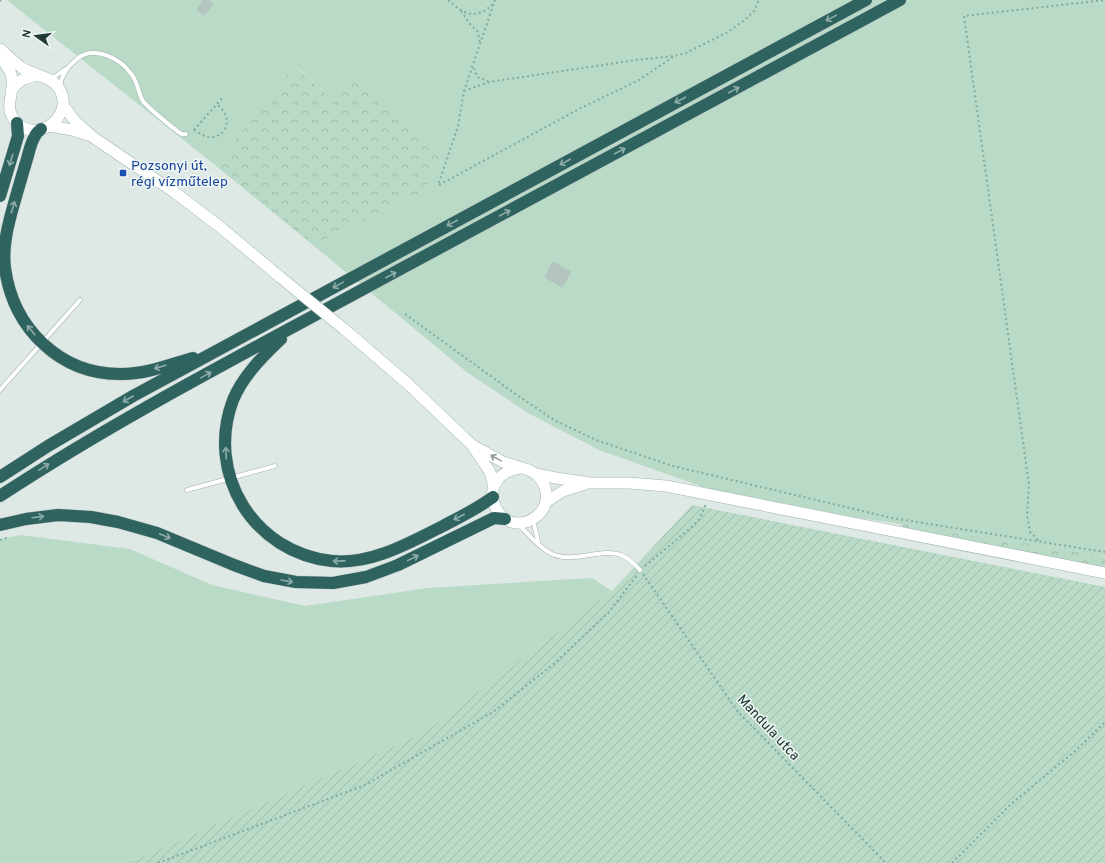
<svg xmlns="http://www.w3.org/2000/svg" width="1105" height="863" font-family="Overpass,sans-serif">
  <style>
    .grass { fill: #b8dac6 }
    .forest { fill: url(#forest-crowns) }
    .garden { fill: url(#garden-furrows) }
    .building { fill: #b4c4bf; stroke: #b1c2be }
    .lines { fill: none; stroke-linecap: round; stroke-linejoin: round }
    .lane-casing { stroke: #a2b0ad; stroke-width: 5 }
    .secondary-casing { stroke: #9eb4af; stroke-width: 12 }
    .highway-casing { stroke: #bcc3c2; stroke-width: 13 }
    .path { stroke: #80aba4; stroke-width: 2; stroke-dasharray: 2 3; stroke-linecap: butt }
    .lane { stroke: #fff; stroke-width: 4 }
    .secondary { stroke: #fff; stroke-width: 11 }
    .highway { stroke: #2e635f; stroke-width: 12 }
    .secondary-bridge-casing { stroke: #9eb4af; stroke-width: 12; stroke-linecap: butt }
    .secondary-bridge { stroke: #fff; stroke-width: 11 }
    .oneway { stroke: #8eaca9 }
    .oneway2 { stroke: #909c9a }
    .transit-dot { fill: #1a4fb4; stroke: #eef6f3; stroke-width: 1.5 }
    .labels { text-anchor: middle; stroke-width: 3; stroke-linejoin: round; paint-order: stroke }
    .transit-label { font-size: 14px; fill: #164399; stroke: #eef6f3; text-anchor: start }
    .street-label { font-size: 14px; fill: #213835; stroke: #eef6f3 }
  </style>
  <defs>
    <pattern id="forest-crowns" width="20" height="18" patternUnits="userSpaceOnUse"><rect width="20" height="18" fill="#b8dac6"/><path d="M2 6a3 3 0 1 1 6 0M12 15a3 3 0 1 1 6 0" fill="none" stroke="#9ebcab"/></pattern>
    <pattern id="garden-furrows" width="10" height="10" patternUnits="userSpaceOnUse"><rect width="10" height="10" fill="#b8dac6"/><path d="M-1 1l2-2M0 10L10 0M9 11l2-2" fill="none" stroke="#9ebcab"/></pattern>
  </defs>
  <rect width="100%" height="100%" fill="#dee9e6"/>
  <path class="grass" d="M 9,0 L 1105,0 L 1105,556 L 848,516 L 709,489 L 599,450 L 528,413 L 468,373 L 313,245 L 425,191 L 357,80 L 335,102 L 296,66 L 215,165 L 8,1 Z
    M 21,535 L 130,549 L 212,585 L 305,606 L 428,588 L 592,578 L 612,591 L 423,733 L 139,858 L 122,863 L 0,863 L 0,539 Z"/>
  <path class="forest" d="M 295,66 L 335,102 L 356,79 L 441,151 L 425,191 L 313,245 L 215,165 Z
    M 900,524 L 1105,556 L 1105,567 L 908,531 Z"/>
  <path class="garden" d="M 692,505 L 1105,587 L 1105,863 L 122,863 L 139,858 L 423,733 L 612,591 Z"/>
  <path class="building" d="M 204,0 L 208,0 L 213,4 L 204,15 L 197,10 Z
    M 553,262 L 571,272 L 562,287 L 545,277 Z"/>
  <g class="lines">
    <g class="lane-casing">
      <path id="lane" d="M 51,78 L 56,76 L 65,69
        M 60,87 C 61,75 68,66 77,59 C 94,44 121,59 132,75 C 138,83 138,93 143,101 C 145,105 175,130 180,133 C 183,135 182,134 186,134
        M 0,390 L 80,300
        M 187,490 L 275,466
        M 533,520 L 539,545
        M 519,525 C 528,534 537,545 548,552 C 572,566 599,547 621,555 C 629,558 634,564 640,570"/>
    </g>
    <g class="secondary-casing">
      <path id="secondary" d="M 0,49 C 7,55 14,62 21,67 C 33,76 52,75 60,90 C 74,115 39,144 17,123 C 1,107 17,91 11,74 C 8,67 3,61 0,55
        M 11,91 C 19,80 23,78 37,75
        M 63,105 L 75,121 L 94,138 L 174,192 L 219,226 L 280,277
        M 50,126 L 72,130 L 88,135
        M 344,329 L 408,384 L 472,445 L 490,472 L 494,487
        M 472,445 L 503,462 L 529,470 L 536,474 L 556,478 L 590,483 L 629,483 L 666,486 L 1105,573
        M 520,468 C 509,470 498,475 494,486 C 491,494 493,503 497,510 C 516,543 569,507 536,474
        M 546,502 L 563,491 L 585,484"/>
    </g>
    <g class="highway-casing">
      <path id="highway" d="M 41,129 C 39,131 36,133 35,136 C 31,142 29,152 27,159 C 23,172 19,186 15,200 C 9,221 2,245 5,268 C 13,328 60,375 122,374 C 146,374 169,365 193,358
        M 0,196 L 18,136 L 17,123
        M 281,339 C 262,357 243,376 233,400 C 205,474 254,553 332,561 C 371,565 409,543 443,526 C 460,517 477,509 493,497
        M 0,477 L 48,446 L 133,396 L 866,0
        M 0,496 C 122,416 253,349 382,279 C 555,186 727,93 900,0
        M 0,525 L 26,519 L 58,515 L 91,517 L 118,522 L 157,533 L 234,565 L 264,576 L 296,582 L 333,583 L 366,577 L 398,565 L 494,518 L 505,519"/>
    </g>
    <path class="path" d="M 448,0 C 464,14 475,21 493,4
      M 0,1 L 1,0
      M 461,11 L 470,24 L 478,32 L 480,44
      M 474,68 L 477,77 L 488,81
      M 464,91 L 489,82 L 636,60 L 674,56 L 686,53 L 728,32 L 747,18 L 754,11 L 759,0
      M 194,130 C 198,132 203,136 208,137 C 221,139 231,126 225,114 C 223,110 220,107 217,104
      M 194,130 L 224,96
      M 439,183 L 458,126 L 464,91 L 495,0
      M 439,185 L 579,109 L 639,80 L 673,57
      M 405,314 L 514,393 L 554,420 L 596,440 L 673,466 L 892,518 L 1105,552
      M 0,540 L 9,537
      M 1038,540 L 1030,532 L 1027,515 L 1029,485 L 964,16 L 1105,0
      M 645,566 L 694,525 L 700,518 L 706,504
      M 643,574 L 738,712 L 886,863
      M 158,863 L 365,785 L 493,712 L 555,663 L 609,612 L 637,575
      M 952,863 L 1011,804 L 1074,752 L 1105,722"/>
    <use href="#lane" class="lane"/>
    <use href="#secondary" class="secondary"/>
    <use href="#highway" class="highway"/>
    <g class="secondary-bridge-casing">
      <path id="secondary-bridge" d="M 280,277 L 344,329"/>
    </g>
    <use href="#secondary-bridge" class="secondary-bridge"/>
  </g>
  <defs><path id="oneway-shaft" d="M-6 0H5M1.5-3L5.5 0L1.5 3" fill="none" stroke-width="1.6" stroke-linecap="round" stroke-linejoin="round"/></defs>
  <g class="oneway">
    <use href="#oneway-shaft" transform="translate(831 18) rotate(152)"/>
    <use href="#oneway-shaft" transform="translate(734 90) rotate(-28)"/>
    <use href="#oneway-shaft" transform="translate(680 100) rotate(152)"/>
    <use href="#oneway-shaft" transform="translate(620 151) rotate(-28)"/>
    <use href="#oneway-shaft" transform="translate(11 160) rotate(107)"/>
    <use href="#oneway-shaft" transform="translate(565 162) rotate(152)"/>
    <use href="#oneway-shaft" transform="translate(13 207) rotate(-74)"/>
    <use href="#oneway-shaft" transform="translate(505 213) rotate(-28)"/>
    <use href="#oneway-shaft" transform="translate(452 223) rotate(152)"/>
    <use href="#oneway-shaft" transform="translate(391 275) rotate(-28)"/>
    <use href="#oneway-shaft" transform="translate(338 285) rotate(151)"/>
    <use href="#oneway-shaft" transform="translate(31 330) rotate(-129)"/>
    <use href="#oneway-shaft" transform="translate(160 367) rotate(164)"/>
    <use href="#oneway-shaft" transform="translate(206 375) rotate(-29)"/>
    <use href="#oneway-shaft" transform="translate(128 399) rotate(150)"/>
    <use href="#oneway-shaft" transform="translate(226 453) rotate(-93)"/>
    <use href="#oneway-shaft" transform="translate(44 467) rotate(-32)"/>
    <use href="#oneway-shaft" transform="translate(38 517) rotate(-7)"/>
    <use href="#oneway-shaft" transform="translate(459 517) rotate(153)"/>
    <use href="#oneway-shaft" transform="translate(165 536) rotate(23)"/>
    <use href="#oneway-shaft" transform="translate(413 558) rotate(-26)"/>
    <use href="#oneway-shaft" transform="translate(339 561) rotate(179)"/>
    <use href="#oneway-shaft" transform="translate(287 581) rotate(10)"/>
  </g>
  <use class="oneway2" href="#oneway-shaft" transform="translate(496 458) rotate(-151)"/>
  <rect class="transit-dot" x="119" y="169" width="8" height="8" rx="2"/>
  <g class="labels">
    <g class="transit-label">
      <text x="131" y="170">Pozsonyi út,<tspan x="131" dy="16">régi vízműtelep</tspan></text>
    </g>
    <g class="street-label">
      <text transform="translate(769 727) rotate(47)" y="5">Mandula utca</text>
    </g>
  </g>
  <g transform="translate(36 36) rotate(284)" stroke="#eef6f3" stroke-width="3" paint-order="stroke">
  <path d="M0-3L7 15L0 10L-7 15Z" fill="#213835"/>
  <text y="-6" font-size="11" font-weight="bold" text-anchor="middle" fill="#213835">N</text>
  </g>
</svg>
